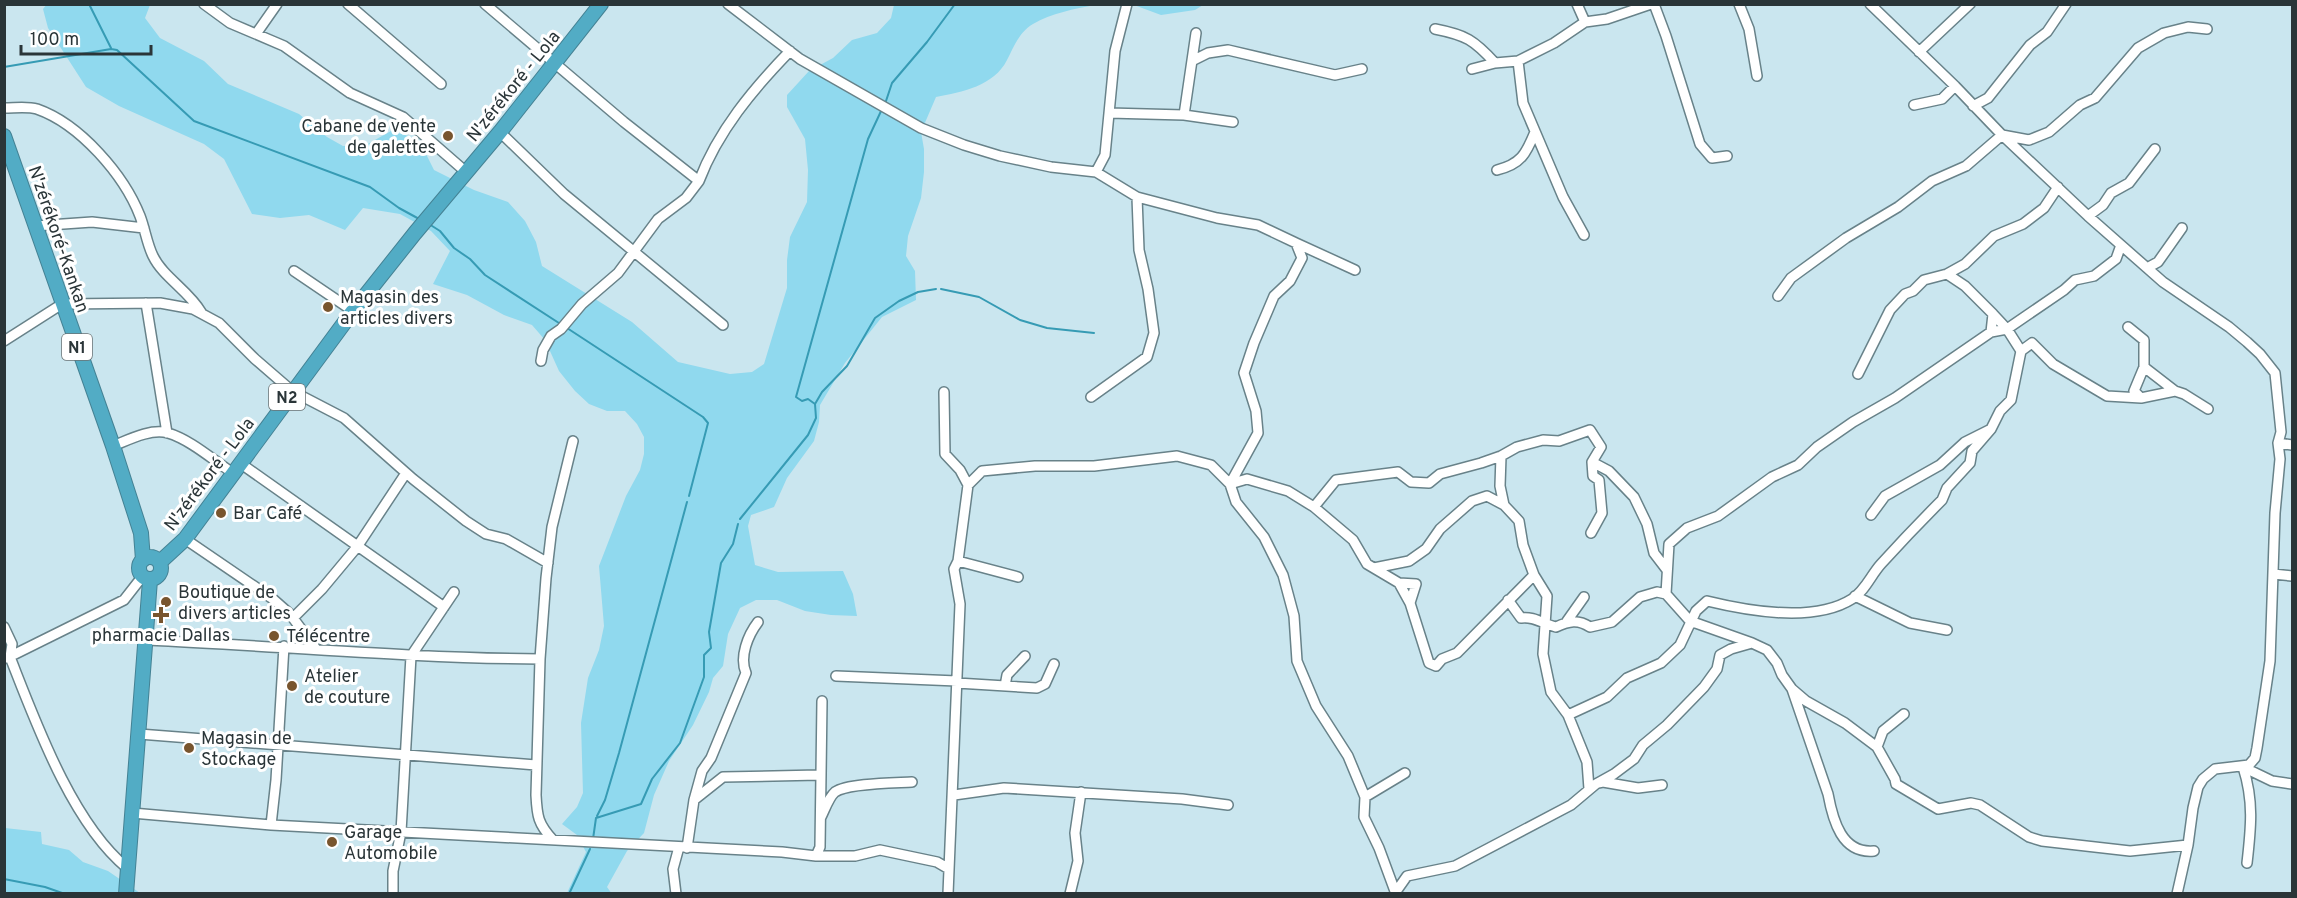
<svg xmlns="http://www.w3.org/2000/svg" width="2297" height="898" font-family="Overpass,sans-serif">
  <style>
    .green { fill: #90d9ee }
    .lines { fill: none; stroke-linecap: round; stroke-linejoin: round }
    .stream { stroke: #369bb4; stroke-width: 2 }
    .minor-casing { stroke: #688289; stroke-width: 12 }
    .highway-casing { stroke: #448294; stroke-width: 16 }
    .minor { stroke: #fff; stroke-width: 9 }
    .highway { stroke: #52acc5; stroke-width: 14 }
    .poi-dot { fill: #78552e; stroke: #fff; stroke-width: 2 }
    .labels { text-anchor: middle; stroke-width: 6; stroke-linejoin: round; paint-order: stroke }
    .shield { fill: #fff; stroke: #6a7274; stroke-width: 1.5 }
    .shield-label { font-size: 16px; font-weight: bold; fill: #2a3538 }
    .street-label { font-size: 18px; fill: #2a3538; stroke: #fff }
    .poi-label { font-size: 18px; fill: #2a3538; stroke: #fff; text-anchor: start }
  </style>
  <rect width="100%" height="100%" fill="#cae6ef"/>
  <path class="green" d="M 47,4 L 150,5 L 145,18 L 160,38 L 204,61 L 228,84 L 299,114 L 327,137 L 343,146 L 366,145 L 391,131 L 412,137 L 425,152 L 434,170 L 474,190 L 508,202 L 525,221 L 536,242 L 542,266 L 632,322 L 678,362 L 730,374 L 752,372 L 764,364 L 787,288 L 787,260 L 790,237 L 807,202 L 808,170 L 805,139 L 787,107 L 787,95 L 809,71 L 833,58 L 852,40 L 877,33 L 891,18 L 894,5 L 1095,5 C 1075,9 1051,13 1033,24 C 1019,32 1014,47 1007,60 C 994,86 962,92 936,97 L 921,132 L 924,149 L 924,172 L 921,198 L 908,236 L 906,256 L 915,271 L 916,300 L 882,317 L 845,363 L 820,405 L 819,422 L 814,441 L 787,478 L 774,507 L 751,515 L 748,526 L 755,565 L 778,572 L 843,571 L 853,594 L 857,616 L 831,615 L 805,611 L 777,600 L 756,600 L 740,608 L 728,634 L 723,666 L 713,678 L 709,692 L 693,725 L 669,761 L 654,795 L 644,833 L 627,851 L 607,887 L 612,894 L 567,893 L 586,852 L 577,835 L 562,824 L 577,807 L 583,793 L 581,723 L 588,678 L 599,650 L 604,626 L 599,566 L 626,496 L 640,470 L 644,454 L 644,437 L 637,424 L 625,411 L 607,411 L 589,404 L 575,391 L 559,371 L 545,340 L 532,325 L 504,315 L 467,295 L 433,284 L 450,251 L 431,231 L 400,214 L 363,208 L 345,230 L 309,215 L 280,218 L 252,214 L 224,159 L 204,144 L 119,106 L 86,87 L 48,28 L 43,9 Z
    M 1134,5 L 1203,5 L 1195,10 L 1161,15 Z
    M 5,828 L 41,832 L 42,844 L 69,850 L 83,862 L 108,871 L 140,893 L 5,894 Z"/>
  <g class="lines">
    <path class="stream" d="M 89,4 L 111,48
      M 4,67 L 111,49 L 117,50 L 194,121 L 370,187 L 399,208 L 421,220
      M 885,104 L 892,83 L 927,42 L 955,4
      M 429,224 L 440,231 L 454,248 L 470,259 L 485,275 L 562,325
      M 941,289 L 979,297 L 1020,320 L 1047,328 L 1094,333
      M 567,328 L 703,417 L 708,423 L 689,496
      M 815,404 L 808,399 L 802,401 L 796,397 L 868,139 L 882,109
      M 740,519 L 808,435 L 816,418 L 815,404 L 822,392 L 847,366 L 875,318 L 899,301 L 918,292 L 936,289
      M 597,816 L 605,800 L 619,753 L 687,502
      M 593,839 L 596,818 L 641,804 L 652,779 L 680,743 L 704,677 L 704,655 L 711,648 L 709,632 L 721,563 L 733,544 L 738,524
      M 4,879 L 45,887 L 65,894
      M 569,894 L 590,849"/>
    <g class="minor-casing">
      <path id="minor" d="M 204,4 L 230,23 L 284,46 L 350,93 L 403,117 L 466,172
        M 348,4 L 441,84
        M 485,4 L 624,122 L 699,181 C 718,131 753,89 790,51
        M 728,4 L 800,59 L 921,128 L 964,145 L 1000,156 L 1051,167 L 1096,172 L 1137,197 L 1217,218 L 1258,225 L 1296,243 L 1302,258 L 1290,281 L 1274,296 L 1254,343 L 1244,373 L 1256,411 L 1258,433 L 1230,484 L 1211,465 L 1177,456 L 1094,466 L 1035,466 L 982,471 L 968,485
        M 1577,4 L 1585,22
        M 1654,4 L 1666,36 L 1700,144 L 1712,158 L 1727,156
        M 1739,4 L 1749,29 L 1757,76
        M 1870,4 L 1955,86 L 2002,135 L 2088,216 L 2163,282 L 2229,327 L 2247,342 L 2260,354 L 2275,373 L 2281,432 L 2278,443 L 2280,459 L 2275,513 L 2270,661 L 2257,748 L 2255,758 L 2249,765 L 2215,769 L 2203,779 L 2198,787 L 2193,808 L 2188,845 L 2177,894
        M 1435,29 C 1466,35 1474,40 1495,63 L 1518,61
        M 256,34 L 277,4
        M 1919,52 L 1970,4
        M 1192,61 L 1208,53 L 1228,50 L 1335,75 L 1362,69
        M 1472,69 L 1495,63
        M 1914,105 L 1942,99 L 1955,86
        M 1973,106 L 1988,98 L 2030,45 L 2047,32 L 2066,4
        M 4,108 C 15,108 27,106 37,109 C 80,124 124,175 140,216 C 145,229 147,244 153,256 C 163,277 189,291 201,312
        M 1109,113 L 1184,115 L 1196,33
        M 1184,115 L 1233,122
        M 500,132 L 564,194 L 723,325
        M 1497,170 C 1521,164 1526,154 1535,132
        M 1096,172 L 1105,155 L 1115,51 L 1127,4
        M 2088,216 L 2103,205 L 2111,193 L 2129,183 L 2155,149
        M 35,226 L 92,222 L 144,228
        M 1584,235 L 1563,197 L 1523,103 L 1518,61 L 1554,43 L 1585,22 L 1607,19 L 1651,4
        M 1296,243 L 1355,270
        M 2147,268 L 2158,262 L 2182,228
        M 294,271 L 353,311
        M 1947,274 L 1965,286 L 1993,314 L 1991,332
        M 1778,296 L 1791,278 L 1846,238 L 1898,207 L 1932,181 L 1966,166 L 2002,135 L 2029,140 L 2049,132 L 2080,105 L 2095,98 L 2138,48 L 2164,33 L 2188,27 L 2207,29
        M 146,303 L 167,433
        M 2128,327 L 2144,340 L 2144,367 L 2175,391 L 2184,394 L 2208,409
        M 4,341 L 62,304 L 160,303 L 193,309 L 219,323 L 255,359 L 292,391 L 344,418 L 413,479 L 466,521 L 486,534 L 506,539 L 548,563
        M 2021,351 L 2032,343 L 2053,364 L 2107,396 L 2141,398 L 2175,391
        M 541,361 L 543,350 L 551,336 L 561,329 L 582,304 L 618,273 L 658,219 L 686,198 L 699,181
        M 1858,374 L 1890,310 L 1905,294 L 1913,291 L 1924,280 L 1947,274 L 1965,264 L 1994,236 L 2023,224 L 2044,208 L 2058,187
        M 944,392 L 945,454 L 960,470 L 968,485 L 958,561 L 954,569 L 960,604 L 948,894
        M 1091,397 L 1147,357 L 1154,333 L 1148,289 L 1139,250 L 1137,197
        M 2141,398 L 2134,391 L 2144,367
        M 2278,443 L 2292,445
        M 113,446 C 128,440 151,428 168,433 C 191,440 213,460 233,473
        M 1501,456 L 1500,486 L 1504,505 L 1519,521 L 1523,545 L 1534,575 L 1547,596 L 1543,654 L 1551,692 L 1568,715
        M 1592,462 L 1609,471 L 1634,497 L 1647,524 L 1654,553 L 1667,570
        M 240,463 L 444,607
        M 1314,507 L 1336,480 L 1398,472 L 1411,482 L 1429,483 L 1440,474 L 1481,463 L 1501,456 L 1517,447 L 1543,440 L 1559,441 L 1590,430 L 1601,447 L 1592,462 L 1593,476 L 1599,480 L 1602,513 L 1591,533
        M 1871,515 L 1885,496 L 1940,465 L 1965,442 L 1989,430
        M 185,539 L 273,599 L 290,614 L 316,649
        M 958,561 L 1018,577
        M 1374,568 L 1409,561 L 1426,549 L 1440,529 L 1472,501 L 1487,496 L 1504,505
        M 2273,574 L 2292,576
        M 1399,583 L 1410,603
        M 1666,594 L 1669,544 L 1687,528 L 1718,516 L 1772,477 L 1798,465 L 1817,447 L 1853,422 L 1895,398 L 1991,332 L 2007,329 L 2064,290 L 2075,280 L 2094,276 L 2116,259 L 2121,245
        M 1855,596 L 1910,623 L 1947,630
        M 1508,600 L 1521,618 C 1534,616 1543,624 1556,627 C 1569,621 1578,619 1590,627 L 1612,622 L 1640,597 L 1657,592 L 1666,594 L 1690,621 L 1752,643
        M 293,618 L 322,589 L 357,547 L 406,473
        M 1567,621 L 1584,597
        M 4,627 L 12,644 L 10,657 C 36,723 72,823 127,868
        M 147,640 C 278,646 409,658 540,659
        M 7,658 L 124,600 L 142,577
        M 836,676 L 957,681
        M 957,683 L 1037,688 L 1045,684 L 1054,664
        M 1005,686 L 1007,675 L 1025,656
        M 1792,689 L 1828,794 C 1833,821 1842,854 1874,851
        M 139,734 L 536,765
        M 1877,747 L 1883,731 L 1904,714
        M 2243,767 C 2254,801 2251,828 2247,863
        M 2243,767 L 2272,781 L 2292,784
        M 1598,783 L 1603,782 L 1638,788 L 1662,785
        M 1589,789 L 1587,762 L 1568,715 L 1607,697 L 1627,678 L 1661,663 L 1680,645 L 1696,611 L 1707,601 C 1748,611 1814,623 1852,599 C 1865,591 1871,575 1881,564 C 1901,542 1921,521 1942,500 L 1947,488 L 1970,463 L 1972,451 L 1991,429 L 2000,411 L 2011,400 L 2021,351 L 2007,329 L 1993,314
        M 954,795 L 1004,788 L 1182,799 L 1228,805
        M 1365,797 L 1405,773
        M 694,800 L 723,777 L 819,775
        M 132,813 L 271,825 L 782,852 L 816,856 L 855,856 L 880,850 L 937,862 L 949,869
        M 821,817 C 825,809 829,797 835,792 C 848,783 895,783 912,782
        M 271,825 L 276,780 L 284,646
        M 553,840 C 538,824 537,816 536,795 L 540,659 L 546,578 L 552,527 L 573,441
        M 687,848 L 694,800 L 702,771 L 711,758 L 746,673 C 739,657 748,635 758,622
        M 816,856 L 820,847 L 822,701
        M 1395,893 L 1407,876 L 1455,866 L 1571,805 L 1596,784 L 1614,774 L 1634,759 L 1643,745 L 1667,725 L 1704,687 L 1717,669 L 1720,655 L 1731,649 L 1752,643 L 1767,650 L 1777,663 L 1782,675 L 1792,689 L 1806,701 L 1845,723 L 1877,747 L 1895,779 L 1896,784 L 1938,809 L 1971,803 L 1980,805 L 2029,837 L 2042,841 L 2130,851 L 2188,845
        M 393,894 L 393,871 L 401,832 L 411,656 L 454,592
        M 676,894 L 673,869 L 679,847
        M 1070,894 L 1078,861 L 1075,833 L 1081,792
        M 1396,894 L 1379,848 L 1364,817 L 1365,797 L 1348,756 L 1316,706 L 1297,661 L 1294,616 L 1283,575 L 1264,537 L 1236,502 L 1230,484 L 1247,479 L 1288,491 L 1314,507 L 1353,540 L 1367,564 L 1399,583 L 1416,584 L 1410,603 L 1429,663 L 1436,666 L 1442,659 L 1457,653 L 1534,575"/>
    </g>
    <g class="highway-casing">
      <path id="highway" d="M 4,136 L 113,446 L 141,533 L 143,560
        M139 568a11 11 0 1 1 22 0a11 11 0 1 1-22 0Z
        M 160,562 L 185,539 L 353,311 L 415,233 L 500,132 L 601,4
        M 126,894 L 150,580"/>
    </g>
    <use href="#minor" class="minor"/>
    <use href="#highway" class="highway"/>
  </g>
  <g class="poi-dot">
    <circle cx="448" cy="136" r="6"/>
    <circle cx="328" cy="307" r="6"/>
    <circle cx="221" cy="513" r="6"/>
    <circle cx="166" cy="602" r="6"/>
    <path d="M158 606h6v6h6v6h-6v6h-6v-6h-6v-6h6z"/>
    <circle cx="274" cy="636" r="6"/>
    <circle cx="292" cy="686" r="6"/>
    <circle cx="189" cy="748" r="6"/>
    <circle cx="332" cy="842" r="6"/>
  </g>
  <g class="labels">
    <g class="shield">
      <rect x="62" y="334" width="30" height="26" rx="4.5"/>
      <rect x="269" y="384" width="36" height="26" rx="4.5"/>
    </g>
    <g class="shield-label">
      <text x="77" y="353">N1</text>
      <text x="287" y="403">N2</text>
    </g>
    <g class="street-label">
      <text transform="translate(513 86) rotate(-51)" y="6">N'zérékoré - Lola</text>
      <text transform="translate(59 239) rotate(71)" y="6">N'zérékoré-Kankan</text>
      <text transform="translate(209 474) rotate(-53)" y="6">N'zérékoré - Lola</text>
    </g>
    <g class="poi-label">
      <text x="436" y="132" text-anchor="end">Cabane de vente<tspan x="436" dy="21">de galettes</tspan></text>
      <text x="340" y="303">Magasin des<tspan x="340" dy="21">articles divers</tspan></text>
      <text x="233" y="519">Bar Café</text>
      <text x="178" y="598">Boutique de<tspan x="178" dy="21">divers articles</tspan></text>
      <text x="161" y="641" text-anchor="middle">pharmacie Dallas</text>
      <text x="286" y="642">Télécentre</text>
      <text x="304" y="682">Atelier<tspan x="304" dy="21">de couture</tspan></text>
      <text x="201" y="744">Magasin de<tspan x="201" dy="21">Stockage</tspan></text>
      <text x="344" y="838">Garage<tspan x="344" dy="21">Automobile</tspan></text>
    </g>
  </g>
  <rect width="2297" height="898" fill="none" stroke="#2a3538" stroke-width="12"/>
  <path d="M21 45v9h130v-9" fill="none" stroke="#2a3538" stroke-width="3"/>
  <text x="30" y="45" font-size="18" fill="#2a3538" stroke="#ffffff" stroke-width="4.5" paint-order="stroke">100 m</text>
</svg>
